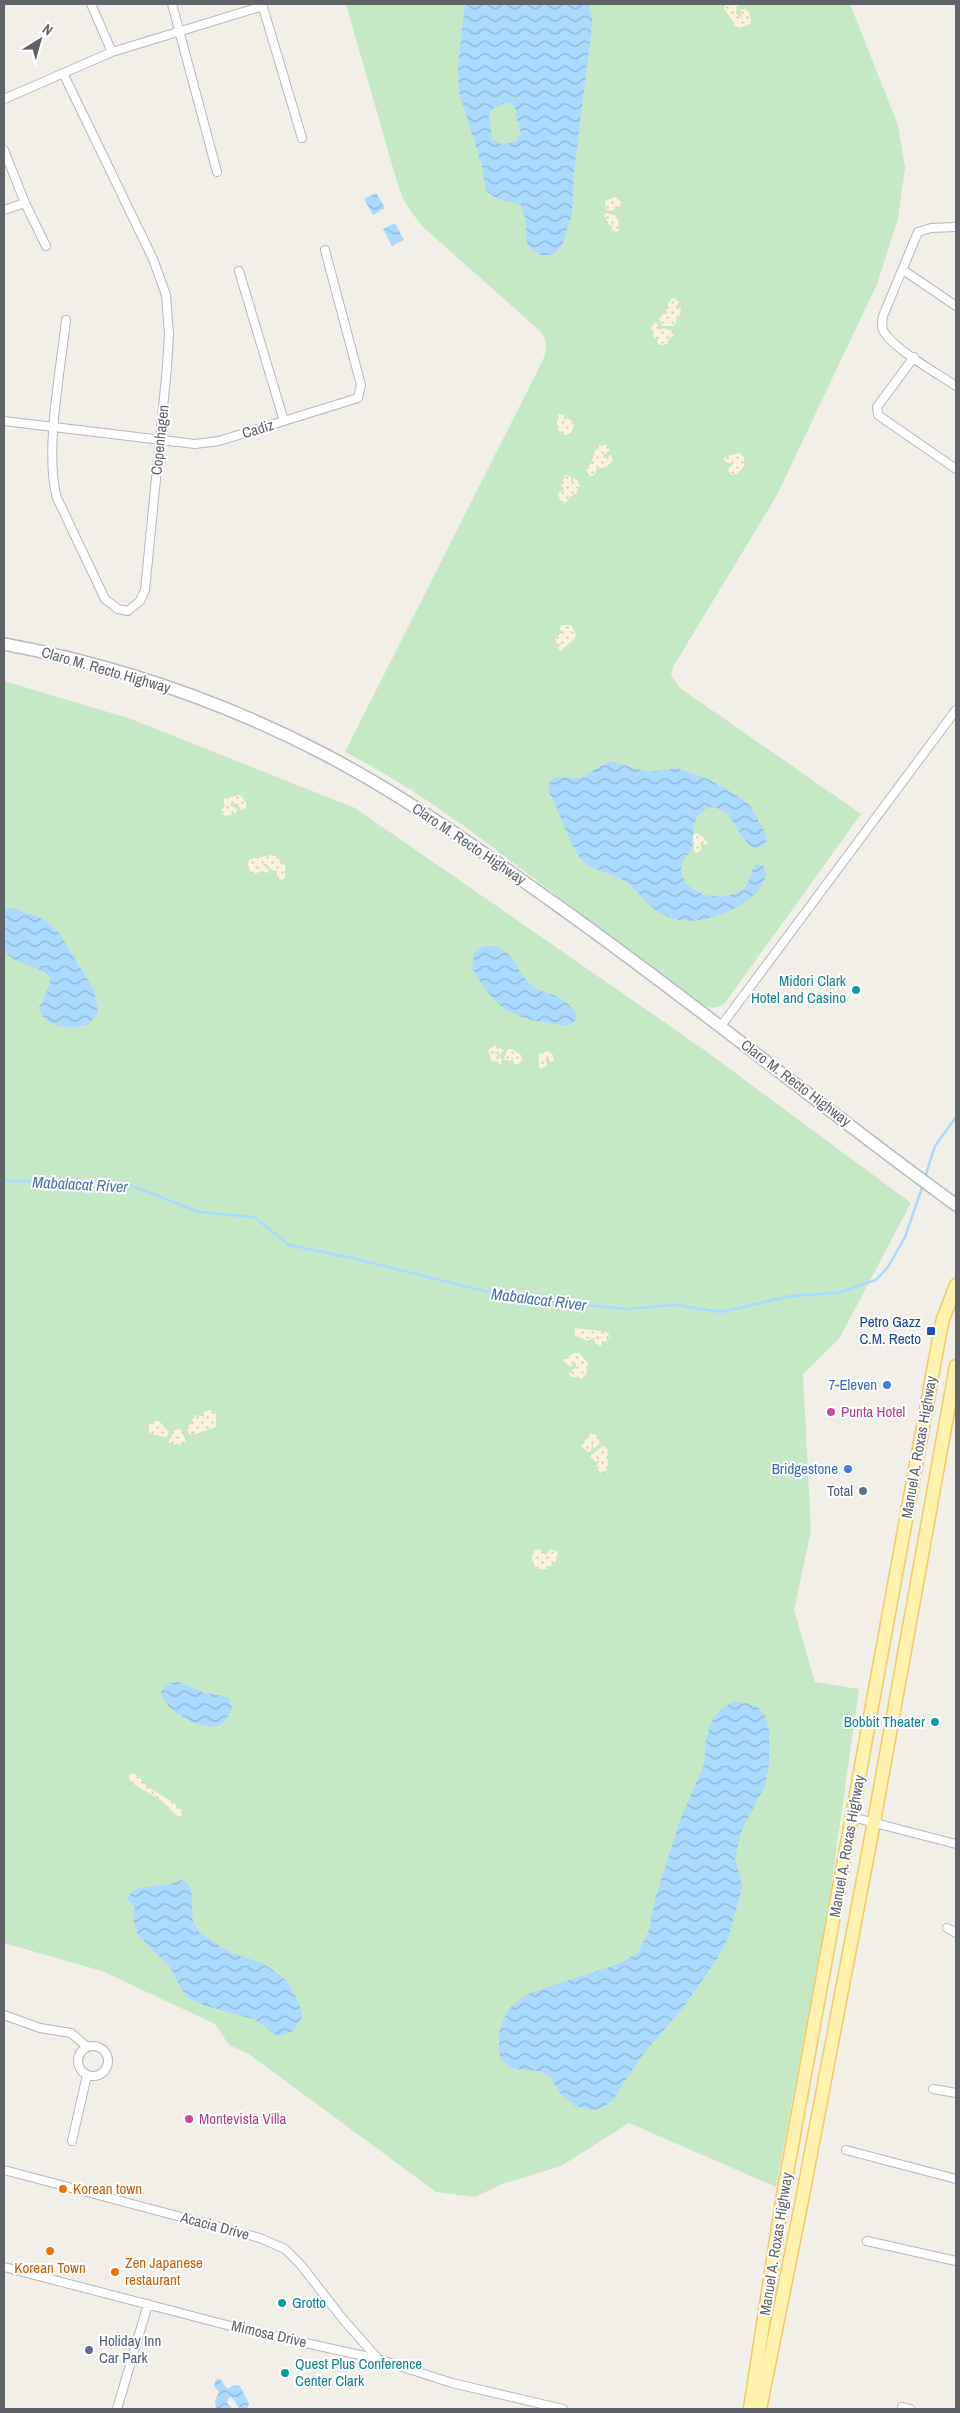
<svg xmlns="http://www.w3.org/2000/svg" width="960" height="2413" font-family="'Archivo Narrow',sans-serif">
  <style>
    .green { fill: #c5e8c5 }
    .sand { fill: url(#sand-dots) }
    .water { fill: url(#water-waves); fill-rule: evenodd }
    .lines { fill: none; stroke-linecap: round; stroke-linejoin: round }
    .stream { stroke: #aadaff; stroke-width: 2.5 }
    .minor-casing { stroke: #b5b8bc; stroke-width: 10 }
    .secondary-casing { stroke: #b6babf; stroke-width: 14 }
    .primary-casing { stroke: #f2c960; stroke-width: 15 }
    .minor { stroke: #fff; stroke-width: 8 }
    .secondary { stroke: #fff; stroke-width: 11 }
    .primary { stroke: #fff2af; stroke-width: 12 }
    .culture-dot { fill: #0f9aa8; stroke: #fff; stroke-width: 2 }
    .transit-dot { fill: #1a4fb4; stroke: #fff; stroke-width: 2 }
    .shop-dot { fill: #3f7fe0; stroke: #fff; stroke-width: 2 }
    .hotel-dot { fill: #d1479c; stroke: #fff; stroke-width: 2 }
    .service-dot { fill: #5c6f8a; stroke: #fff; stroke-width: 2 }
    .food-dot { fill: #e8710a; stroke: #fff; stroke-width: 2 }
    .labels { text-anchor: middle; stroke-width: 4; stroke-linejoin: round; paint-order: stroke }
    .street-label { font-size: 15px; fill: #5f6368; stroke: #fff }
    .culture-label { font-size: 15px; fill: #0d838f; stroke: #fff; text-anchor: end }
    .transit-label { font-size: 15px; fill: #164399; stroke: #fff; text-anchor: end }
    .shop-label { font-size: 15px; fill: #366cbe; stroke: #fff; text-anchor: end }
    .hotel-label { font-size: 15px; fill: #b23c85; stroke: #fff; text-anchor: start }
    .service-label { font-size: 15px; fill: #4e5e75; stroke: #fff; text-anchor: end }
    .food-label { font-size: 15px; fill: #c56008; stroke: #fff; text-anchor: start }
    .water-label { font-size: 16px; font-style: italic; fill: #4174aa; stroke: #fff }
  </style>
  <defs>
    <pattern id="sand-dots" width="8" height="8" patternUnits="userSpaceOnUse" patternTransform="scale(1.25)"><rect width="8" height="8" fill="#fbf3d9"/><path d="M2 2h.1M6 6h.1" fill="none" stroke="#cec8b4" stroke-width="1.8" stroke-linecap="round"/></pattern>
    <pattern id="water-waves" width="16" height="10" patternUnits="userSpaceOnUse" patternTransform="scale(1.25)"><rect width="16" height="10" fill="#aadaff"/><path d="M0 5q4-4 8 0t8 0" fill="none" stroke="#8eb4d2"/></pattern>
  </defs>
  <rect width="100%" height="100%" fill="#f1efe8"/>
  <path class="green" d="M 346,4 L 850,4 L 898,125 L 905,168 L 898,219 L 877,284 L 777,495 L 673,667 L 671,675 L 680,688 L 861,814 L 725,1003 C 715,1010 708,1008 697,1003 C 645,963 593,923 540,883 C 477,835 416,788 345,752 L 543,360 C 547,348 548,341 540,331 L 423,227 L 412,213 L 402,197 L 393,168 Z
    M 4,681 L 131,719 L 355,808 L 703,1049 L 911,1203 L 839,1339 L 803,1374 L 811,1531 L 794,1610 L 815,1682 L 859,1689 L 828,1909 L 776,2187 L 629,2123 L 561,2166 L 502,2184 L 475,2197 L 436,2192 L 249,2054 L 229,2045 L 215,2024 L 102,1971 L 4,1943 Z"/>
  <path class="sand" d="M 726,4 L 738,4 L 736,13 L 742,19 L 741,10 L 745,9 C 750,12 752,19 750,24 L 740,28 L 735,26 L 724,8 Z
    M 615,197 L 621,202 L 619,209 L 615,206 L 614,211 L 606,210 L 605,201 Z
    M 606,213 L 618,216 L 619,229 L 617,232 L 611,230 L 613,224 L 610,226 L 604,215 Z
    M 674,298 L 679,302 L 676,307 L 681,308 L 680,314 L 673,326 L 662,326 L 659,319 L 663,314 L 667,314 L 666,309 L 671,299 Z
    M 656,322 L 659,326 L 659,331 L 663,328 L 673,331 L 674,335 L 668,340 L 668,344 L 660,345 L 657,342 L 658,338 L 654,338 L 651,327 Z
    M 558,414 L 564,415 L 564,422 L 566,418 L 573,421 L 574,424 L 571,433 L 565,435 C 556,431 556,423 558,414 Z
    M 606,445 L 610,450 L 604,454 L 603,458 L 611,455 L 613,461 L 606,467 L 597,469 L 594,475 L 590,476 L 586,469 C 595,461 592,454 598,446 Z
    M 739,453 L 744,457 L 744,466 L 737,474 L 731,475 L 728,469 L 733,464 L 725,462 L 724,457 Z
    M 566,475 L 571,477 L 571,483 L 574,479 L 577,479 L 580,486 L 576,494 L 571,496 L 565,504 L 560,500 L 558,493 L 564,490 L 561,484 Z
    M 562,625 L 571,625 L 576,634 L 575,638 L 561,651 L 558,648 L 562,643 L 557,644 L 555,638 L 563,632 L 559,629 Z
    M 240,795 L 246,802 L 246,808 L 241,810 L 238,804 L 232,803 L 230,805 L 237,809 L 236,813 L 226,816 L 221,814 L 221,811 L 225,806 L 223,801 L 225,798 Z
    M 697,833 L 708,842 L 706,845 L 700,843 L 702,849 L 696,853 L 694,850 L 693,836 Z
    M 272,855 L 279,858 L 280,864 L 285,865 L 285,877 L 283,880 L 277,878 L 277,871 L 272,870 L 265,863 L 263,865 L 269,870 L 267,873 L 261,871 L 255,874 L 250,871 L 247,864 L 250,859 Z
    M 496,1045 L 504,1051 L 501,1055 L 497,1051 L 495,1052 L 502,1059 L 501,1065 L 496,1061 L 492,1062 L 488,1050 Z
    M 508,1049 L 512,1049 L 521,1055 L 522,1060 L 519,1064 L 514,1064 L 512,1056 L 511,1061 L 505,1060 L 504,1057 Z
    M 547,1051 L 553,1055 L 554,1062 L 551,1063 L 548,1057 L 545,1059 L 548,1065 L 541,1069 L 539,1067 L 539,1054 Z
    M 575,1328 L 607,1332 L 610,1337 L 600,1346 L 595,1343 L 594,1337 L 587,1341 L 579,1337 L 575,1337 Z
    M 574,1353 L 579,1353 L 588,1363 L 586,1374 L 581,1379 L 578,1377 L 571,1377 L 569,1373 L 576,1367 L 576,1362 L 570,1367 L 563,1360 Z
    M 210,1410 L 216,1414 L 216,1427 L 196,1434 L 189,1434 L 186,1427 L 193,1423 L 191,1421 L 196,1415 L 205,1417 L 203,1412 Z
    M 155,1421 L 159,1421 L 169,1432 L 167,1438 L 149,1433 L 149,1425 Z
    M 178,1429 L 182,1431 L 186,1442 L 179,1445 L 178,1443 L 174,1445 L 168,1442 L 172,1436 L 172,1432 Z
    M 591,1433 L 597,1435 L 600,1443 L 594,1449 L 592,1443 L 591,1451 L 588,1452 L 581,1446 Z
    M 603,1446 L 608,1449 C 607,1452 608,1464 608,1469 L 601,1474 L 596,1466 L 601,1459 L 596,1462 L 590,1456 Z
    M 539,1549 L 546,1555 L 550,1549 L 558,1552 L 556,1561 L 547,1569 L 537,1569 C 532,1563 530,1557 535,1550 Z
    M 131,1773 C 139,1774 141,1781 147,1786 C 158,1795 177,1801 183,1813 L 182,1816 L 177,1816 L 162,1801 L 132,1783 L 128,1777 Z"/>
  <path class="water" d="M 465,4 L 589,5 L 592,20 L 591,34 L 574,171 L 572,215 L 562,245 L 552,255 L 539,255 L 527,244 L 525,217 L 521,205 L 498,199 L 486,191 L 481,163 L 459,92 L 458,66 ZM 505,103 L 510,103 L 516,109 L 516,117 L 521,132 L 515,142 L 501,144 L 492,139 L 489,117 L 492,109 Z
    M 376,193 L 385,208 L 373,215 L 364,199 Z
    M 395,223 L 404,240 L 392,246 L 383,229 Z
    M 608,762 L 614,762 L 648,772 L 677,768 L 710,780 L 743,799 L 750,806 L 765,832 L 767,838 L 765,845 L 755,848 C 734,839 737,808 710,807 C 690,816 695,828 692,846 C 691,855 680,859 681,870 C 683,897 730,905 746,886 C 750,881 751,874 753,868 L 756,865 L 763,865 L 766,872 C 765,887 754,896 742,904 C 717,920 677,930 653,908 C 643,900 637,889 626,882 C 614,873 596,872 585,863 C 571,851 559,809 549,792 L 548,784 L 555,777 L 580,778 Z
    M 4,908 L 15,909 L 44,919 L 60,934 L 94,990 L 98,1012 L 89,1024 C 73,1030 44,1029 39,1008 L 50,984 L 50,977 C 38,963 14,967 4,949 Z
    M 483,946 C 514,943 514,971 531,985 C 546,997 562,991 576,1014 L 575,1021 C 567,1029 559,1024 549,1023 C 506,1017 494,1005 472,968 L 474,954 Z
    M 180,1682 L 204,1693 L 228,1697 L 232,1707 C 230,1714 226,1722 219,1725 C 203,1733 161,1709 161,1691 L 169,1683 Z
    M 734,1702 L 746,1703 L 759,1708 L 766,1717 L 769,1731 L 769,1765 L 765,1785 L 741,1832 L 735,1858 L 742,1886 L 729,1936 L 717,1959 L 682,2009 L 641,2057 L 612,2101 L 603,2107 L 593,2110 L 575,2106 L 561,2094 L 550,2077 L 539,2071 L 513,2069 L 502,2060 L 499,2054 L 499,2032 L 507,2012 L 516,2002 L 530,1993 L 618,1964 L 638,1953 L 649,1930 L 655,1899 L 681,1818 L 704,1765 L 706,1738 L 712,1721 L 723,1707 Z
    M 181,1880 L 187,1883 L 191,1889 L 193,1923 L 200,1933 L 231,1953 L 263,1963 L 286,1980 L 296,1997 L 302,2012 L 301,2020 L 293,2031 L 281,2036 L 276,2035 L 256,2020 L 203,2005 L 189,1998 L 183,1992 L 170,1967 L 138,1935 L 133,1919 L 135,1908 L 127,1899 C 135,1883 151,1888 165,1885 C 170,1884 176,1882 181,1880 Z
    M 216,2379 L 221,2380 L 227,2389 L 234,2385 L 240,2386 L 249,2404 L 247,2409 L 240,2409 L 233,2399 L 229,2397 L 227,2403 L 232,2409 L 216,2409 L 215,2401 L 219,2392 L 214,2386 Z"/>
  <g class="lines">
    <path class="stream" d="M 925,1177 L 935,1146 L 956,1117
      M 4,1181 L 60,1181 L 130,1185 L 199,1212 L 254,1217 L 289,1245 L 356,1259 L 508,1297 L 626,1309 L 675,1305 L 721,1312 L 791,1296 L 836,1293 L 876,1280 L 888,1267 L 905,1237 L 923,1185"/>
    <g class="minor-casing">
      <path id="minor" d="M 91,4 L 112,52
        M 172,4 L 217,172
        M 262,4 L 302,138
        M 63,73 L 153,259 L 166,295 L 169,334 L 167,367 L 145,590 L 140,601 L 128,611 L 118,609 L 105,599 L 57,498 C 44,452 61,369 66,320
        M 4,99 L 112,52 L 263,6
        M 4,150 L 25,203 L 4,210
        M 25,203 L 46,246
        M 956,227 L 931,228 L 918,232 L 883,316 C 882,322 881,327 884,332 C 894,349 938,374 956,386
        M 903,270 L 956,306
        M 239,271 L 284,421
        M 914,357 L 877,407 L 878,415 L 956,469
        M 4,421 L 195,444 L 219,441 L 358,398 L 361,385 L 325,250
        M 721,1026 L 956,710
        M 852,1817 L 956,1844
        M 947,1928 L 956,1933
        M 4,2015 L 40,2028 L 71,2033 L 87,2047
        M78 2061a15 15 0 1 1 30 0a15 15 0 1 1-30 0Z
        M 933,2089 L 956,2093
        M 72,2141 L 87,2075
        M 846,2150 L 956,2179
        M 4,2170 L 260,2238 L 285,2249 L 301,2265 L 342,2318 L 378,2359
        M 867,2241 L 956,2261
        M 4,2267 L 242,2329 L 378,2359 L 452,2383 L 563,2409
        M 902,2407 L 910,2409
        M 117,2409 L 148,2304"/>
    </g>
    <g class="secondary-casing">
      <path id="secondary" d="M 4,644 C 116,665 225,702 326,755 C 415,802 494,860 575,918 C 704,1011 827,1111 956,1205"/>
    </g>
    <g class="primary-casing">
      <path id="primary" d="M 750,2409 L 783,2195 L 939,1338 L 943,1319 L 956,1285
        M 760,2409 L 802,2200 L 874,1822 L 956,1366"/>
    </g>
    <use href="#minor" class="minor"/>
    <use href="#secondary" class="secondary"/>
    <use href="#primary" class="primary"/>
  </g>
  <g class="culture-dot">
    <circle cx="856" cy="990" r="5"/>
    <circle cx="935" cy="1722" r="5"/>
    <circle cx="282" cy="2303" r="5"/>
    <circle cx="285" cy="2373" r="5"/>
  </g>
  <rect class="transit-dot" x="926" y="1326" width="10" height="10" rx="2.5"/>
  <g class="shop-dot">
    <circle cx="887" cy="1385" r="5"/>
    <circle cx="848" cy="1469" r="5"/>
  </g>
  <g class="hotel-dot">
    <circle cx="831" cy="1412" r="5"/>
    <circle cx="189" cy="2119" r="5"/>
  </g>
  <g class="service-dot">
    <circle cx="863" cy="1491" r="5"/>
    <circle cx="89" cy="2350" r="5"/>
  </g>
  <g class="food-dot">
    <circle cx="63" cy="2189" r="5"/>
    <circle cx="50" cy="2251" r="5"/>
    <circle cx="115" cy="2272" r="5"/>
  </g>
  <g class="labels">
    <g class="street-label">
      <text transform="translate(258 429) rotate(-17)" y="5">Cadiz</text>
      <text transform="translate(160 440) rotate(-84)" y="5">Copenhagen</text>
      <text transform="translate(106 670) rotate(16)" y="5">Claro M. Recto Highway</text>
      <text transform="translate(469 844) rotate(34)" y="5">Claro M. Recto Highway</text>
      <text transform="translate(796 1083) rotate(37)" y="5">Claro M. Recto Highway</text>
      <text transform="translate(919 1447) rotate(-80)" y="5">Manuel A. Roxas Highway</text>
      <text transform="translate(847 1846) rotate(-80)" y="5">Manuel A. Roxas Highway</text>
      <text transform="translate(215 2226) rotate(15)" y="5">Acacia Drive</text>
      <text transform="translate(776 2244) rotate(-81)" y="5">Manuel A. Roxas Highway</text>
      <text transform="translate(269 2334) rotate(13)" y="5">Mimosa Drive</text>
    </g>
    <g class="culture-label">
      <text x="846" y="986">Midori Clark<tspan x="846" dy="17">Hotel and Casino</tspan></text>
      <text x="925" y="1727">Bobbit Theater</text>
      <text x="292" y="2308" text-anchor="start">Grotto</text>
      <text x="295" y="2369" text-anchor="start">Quest Plus Conference<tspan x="295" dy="17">Center Clark</tspan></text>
    </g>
    <g class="transit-label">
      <text x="921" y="1327">Petro Gazz<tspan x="921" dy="17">C.M. Recto</tspan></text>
    </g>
    <g class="shop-label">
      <text x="877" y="1390">7-Eleven</text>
      <text x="838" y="1474">Bridgestone</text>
    </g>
    <g class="hotel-label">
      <text x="841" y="1417">Punta Hotel</text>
      <text x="199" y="2124">Montevista Villa</text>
    </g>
    <g class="service-label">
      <text x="853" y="1496">Total</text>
      <text x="99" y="2346" text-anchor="start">Holiday Inn<tspan x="99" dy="17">Car Park</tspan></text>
    </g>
    <g class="food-label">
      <text x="73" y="2194">Korean town</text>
      <text x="125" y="2268">Zen Japanese<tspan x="125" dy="17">restaurant</tspan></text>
      <text x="50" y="2273" text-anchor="middle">Korean Town</text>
    </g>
    <g class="water-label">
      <text transform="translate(80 1184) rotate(3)" y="6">Mabalacat River</text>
      <text transform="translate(539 1299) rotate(7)" y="6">Mabalacat River</text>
    </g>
  </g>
  <rect width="960" height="2413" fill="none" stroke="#5f6368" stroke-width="10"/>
  <g transform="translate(40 40) rotate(37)" stroke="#ffffff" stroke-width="4" paint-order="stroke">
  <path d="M0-4L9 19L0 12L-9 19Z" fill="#5f6368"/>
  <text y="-8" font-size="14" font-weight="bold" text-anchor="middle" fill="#5f6368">N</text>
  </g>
</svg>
